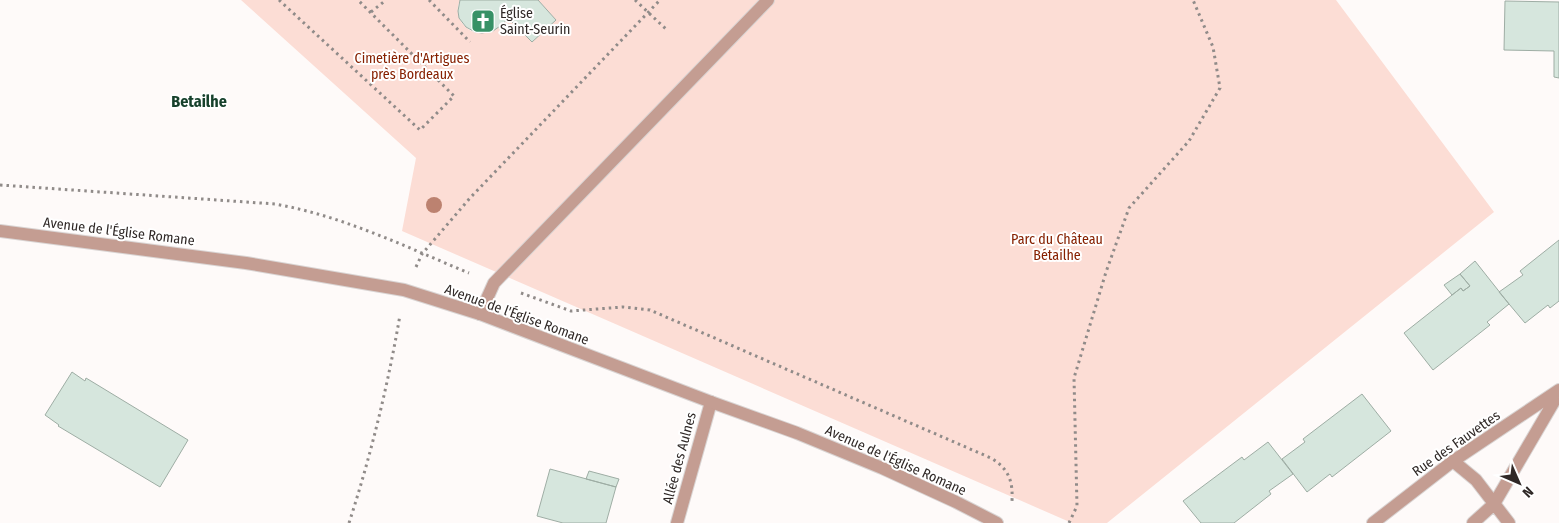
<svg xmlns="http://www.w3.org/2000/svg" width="1559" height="523" font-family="'Fira Sans Condensed',sans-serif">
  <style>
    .green { fill: #fcddd5 }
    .building { fill: #d6e6dd; stroke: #9eada4 }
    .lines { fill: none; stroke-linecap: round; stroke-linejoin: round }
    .service-casing { stroke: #d9d4d3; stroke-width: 14 }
    .minor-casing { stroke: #d9d4d3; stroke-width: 14 }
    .tertiary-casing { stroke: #d9d4d3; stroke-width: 14 }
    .path { stroke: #908b89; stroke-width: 3; stroke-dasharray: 2.5 4; stroke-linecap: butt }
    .service { stroke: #c49d92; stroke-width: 12 }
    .minor { stroke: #c49d92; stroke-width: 12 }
    .tertiary { stroke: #c49d92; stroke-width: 12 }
    .tree { fill: #bc8270 }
    .labels { text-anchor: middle; stroke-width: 4; stroke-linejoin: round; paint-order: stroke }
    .poi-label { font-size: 14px; fill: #2f2826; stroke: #fff; text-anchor: start }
    .park-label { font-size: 14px; fill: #862000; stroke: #fff }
    .street-label { font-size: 14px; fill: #2f2826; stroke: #fff }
    .quarter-label { font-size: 16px; font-weight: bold; fill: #16412c; stroke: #fff }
  </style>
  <rect width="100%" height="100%" fill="#fefaf9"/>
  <path class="green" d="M 241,0 L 460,0 C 451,20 472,40 492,31 C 497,28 503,22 508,18 L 532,42 L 556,20 L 538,0 L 1336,0 L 1494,212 L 1107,523 L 1072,523 L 402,231 L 416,158 Z"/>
  <path class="building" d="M 460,0 L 538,0 L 556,20 L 532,42 L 508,18 L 503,24 L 493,31 L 482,33 L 475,32 L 466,27 L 459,18 L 458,11 Z
    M 1505,1 L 1559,2 L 1559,78 L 1554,77 L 1554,51 L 1504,50 Z
    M 1559,240 L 1559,301 L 1550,308 L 1548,305 L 1525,323 L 1499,292 L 1523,275 L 1520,271 Z
    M 1475,261 L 1509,304 L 1487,322 L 1490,325 L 1433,370 L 1404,333 L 1461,288 L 1463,291 L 1470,286 L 1460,274 Z
    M 1460,274 L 1470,286 L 1463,291 L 1461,288 L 1452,295 L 1444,285 Z
    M 72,372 L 85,381 L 86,378 L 188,440 L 160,487 L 58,426 L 59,425 L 45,415 Z
    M 1362,394 L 1391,431 L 1332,477 L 1330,474 L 1307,492 L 1282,459 L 1305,442 L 1303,439 Z
    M 1268,442 L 1293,474 L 1269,491 L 1271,494 L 1234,523 L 1201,523 L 1183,501 L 1242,457 L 1244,460 Z
    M 550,469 L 616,487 L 606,523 L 563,523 L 537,516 Z
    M 589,471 L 619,479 L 616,487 L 586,479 Z"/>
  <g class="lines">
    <g class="service-casing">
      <path id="service" d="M 480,314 L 494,283 L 768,0"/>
    </g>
    <g class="minor-casing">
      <path id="minor" d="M 1453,461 L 1476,480 L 1509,523
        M 677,523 L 711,402
        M 1373,523 L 1453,461 L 1559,390
        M 1473,523 L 1494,504 L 1559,393"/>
    </g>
    <g class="tertiary-casing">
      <path id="tertiary" d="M 0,231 L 246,263 L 404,290 L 480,314 L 711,402 L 797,433 L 882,468 L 956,502 L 997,523"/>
    </g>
    <path class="path" d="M 279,0 L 420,130 L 454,96 L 358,0
      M 429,0 L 470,42
      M 635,0 L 667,30
      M 371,12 L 386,0
      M 0,185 L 275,204 C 343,216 406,247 469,273
      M 416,267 L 422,254 L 470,198 L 660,0
      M 521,293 L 571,311 L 623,307 L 650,310 L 991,458 C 1009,469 1013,481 1012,501
      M 349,523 C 371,455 388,385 400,315
      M 1069,523 L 1077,506 L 1074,378 L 1106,272 L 1129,208 L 1189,141 L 1220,88 L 1213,47 L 1193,0"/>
    <use href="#service" class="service"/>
    <use href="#minor" class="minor"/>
    <use href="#tertiary" class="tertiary"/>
  </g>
  <circle class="tree" cx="434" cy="205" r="8"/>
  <defs>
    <g id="church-square" transform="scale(1.25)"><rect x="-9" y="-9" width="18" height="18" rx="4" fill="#379166" stroke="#fff"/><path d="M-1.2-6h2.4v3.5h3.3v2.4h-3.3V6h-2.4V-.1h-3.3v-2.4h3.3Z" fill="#fff"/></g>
  </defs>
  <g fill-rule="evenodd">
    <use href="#church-square" x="483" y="21"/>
  </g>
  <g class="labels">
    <g class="poi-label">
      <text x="500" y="18">Église<tspan x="500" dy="16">Saint-Seurin</tspan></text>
    </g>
    <g class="park-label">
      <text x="412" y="63">Cimetière d'Artigues<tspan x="412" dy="16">près Bordeaux</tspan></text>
      <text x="1057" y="244">Parc du Château<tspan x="1057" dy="16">Bétailhe</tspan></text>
    </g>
    <g class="street-label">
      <text transform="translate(119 231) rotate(7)" y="5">Avenue de l'Église Romane</text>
      <text transform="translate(517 314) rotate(20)" y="5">Avenue de l'Église Romane</text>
      <text transform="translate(1456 443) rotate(-35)" y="5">Rue des Fauvettes</text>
      <text transform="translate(679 458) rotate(-75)" y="5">Allée des Aulnes</text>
      <text transform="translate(896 460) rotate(24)" y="5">Avenue de l'Église Romane</text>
    </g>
    <g class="quarter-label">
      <text x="199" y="107">Betailhe</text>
    </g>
  </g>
  <g transform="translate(1519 483) rotate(135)" stroke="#ffffff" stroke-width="4" paint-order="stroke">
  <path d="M0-4L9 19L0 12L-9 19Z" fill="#2f2826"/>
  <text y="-8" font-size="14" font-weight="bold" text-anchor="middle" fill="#2f2826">N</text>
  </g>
</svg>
